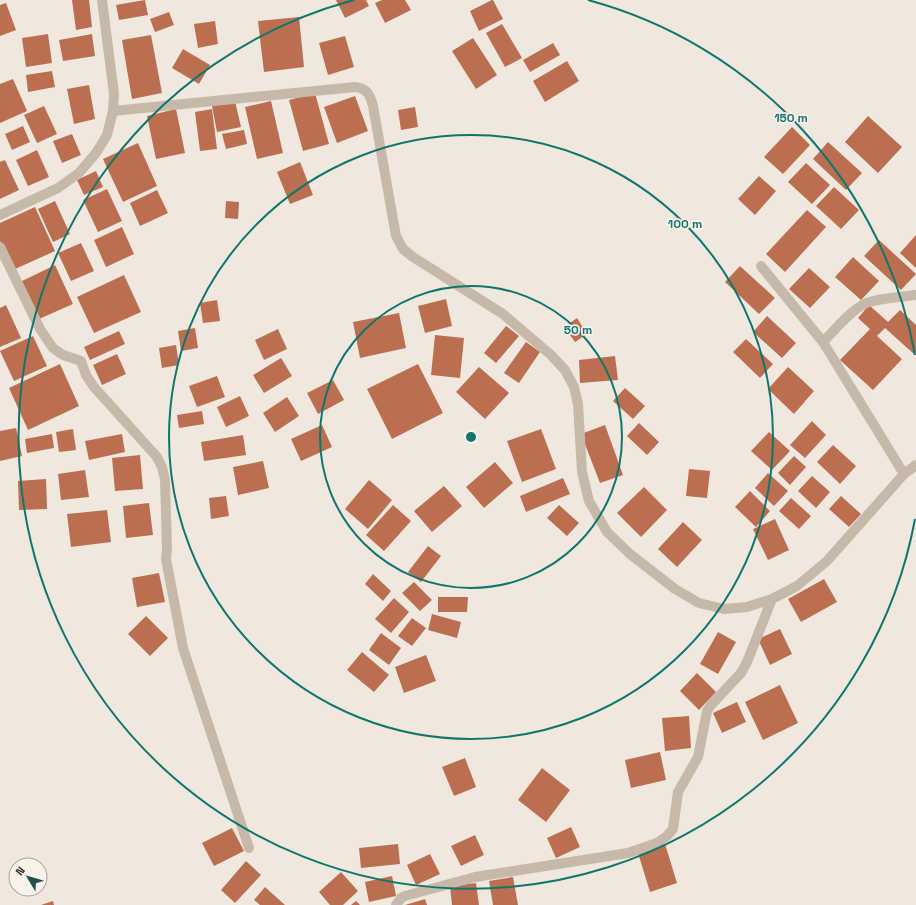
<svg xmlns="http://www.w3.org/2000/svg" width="916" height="905" font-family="'Space Grotesk',sans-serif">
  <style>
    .building { fill: #bb6f50 }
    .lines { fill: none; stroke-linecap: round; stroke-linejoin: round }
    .minor { stroke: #c7b9aa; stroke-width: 10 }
    .ring { fill: none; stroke: #0f766e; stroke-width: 2 }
    .centre { fill: #0f766e; stroke: #f8f2ea; stroke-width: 2 }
    .ring-label { font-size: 12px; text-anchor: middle; font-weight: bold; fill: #0f766e; stroke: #f8f2ea; stroke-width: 3.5; stroke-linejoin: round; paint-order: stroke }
  </style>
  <rect width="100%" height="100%" fill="#f0e8de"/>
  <path class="building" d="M 72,0 L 89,0 L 92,27 L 76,30 Z
    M 145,0 L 148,15 L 119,20 L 116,5 Z
    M 336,0 L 366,0 L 369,6 L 345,18 Z
    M 382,0 L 405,0 L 411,10 L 385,23 L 375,3 Z
    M 492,0 L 493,0 L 503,19 L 479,31 L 470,11 Z
    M 6,3 L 16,30 L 0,36 L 0,5 Z
    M 169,12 L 174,25 L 155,32 L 150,19 Z
    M 299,17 L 304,67 L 264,72 L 258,21 Z
    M 215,21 L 218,44 L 198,48 L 194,24 Z
    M 502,24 L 522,58 L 505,67 L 486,33 Z
    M 48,34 L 52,63 L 26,67 L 22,38 Z
    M 92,34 L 95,56 L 63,61 L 59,40 Z
    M 151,35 L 162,93 L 132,99 L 122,40 Z
    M 345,36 L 354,67 L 328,75 L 319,43 Z
    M 473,38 L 497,75 L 476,89 L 452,51 Z
    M 553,43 L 560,55 L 530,72 L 523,60 Z
    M 183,49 L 210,65 L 199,84 L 172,68 Z
    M 567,61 L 579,81 L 545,102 L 533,81 Z
    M 52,71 L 55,87 L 28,92 L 26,75 Z
    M 13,79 L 27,111 L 0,123 L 0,84 Z
    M 89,85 L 95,119 L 74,124 L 67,89 Z
    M 315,93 L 329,144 L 303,151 L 289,100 Z
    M 355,96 L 368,131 L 337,143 L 324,107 Z
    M 235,101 L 241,127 L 217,132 L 212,106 Z
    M 271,101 L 283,153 L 257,159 L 245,107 Z
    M 44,106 L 57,134 L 37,143 L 24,115 Z
    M 415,107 L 418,127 L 401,130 L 398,110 Z
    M 176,109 L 185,153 L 156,159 L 147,116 Z
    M 212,109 L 217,149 L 200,151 L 195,112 Z
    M 868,116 L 902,147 L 878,173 L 845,142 Z
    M 23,126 L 30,142 L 12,150 L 5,134 Z
    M 792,127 L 810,145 L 783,174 L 764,157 Z
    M 244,130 L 247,144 L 226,149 L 222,134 Z
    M 72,134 L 81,155 L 62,163 L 53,141 Z
    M 828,142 L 862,173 L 846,190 L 813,159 Z
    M 138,143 L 157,186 L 123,202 L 103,159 Z
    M 37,150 L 49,177 L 28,186 L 16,160 Z
    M 5,160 L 19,190 L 0,199 L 0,162 Z
    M 300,162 L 313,195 L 290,204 L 277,172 Z
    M 806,163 L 830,185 L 812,204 L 788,182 Z
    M 96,171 L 103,187 L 84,195 L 77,180 Z
    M 759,176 L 776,191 L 755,215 L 738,199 Z
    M 834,187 L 859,210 L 841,229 L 816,206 Z
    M 107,189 L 122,221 L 98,232 L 83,200 Z
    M 157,190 L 168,213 L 140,226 L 130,203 Z
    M 55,201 L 70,234 L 53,242 L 38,209 Z
    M 226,201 L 239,202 L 238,219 L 225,218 Z
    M 35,207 L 55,251 L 13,270 L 0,241 L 0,223 Z
    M 807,210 L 826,227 L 785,272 L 766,254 Z
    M 122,227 L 134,254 L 106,267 L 94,240 Z
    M 916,235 L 916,268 L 900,253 Z
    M 879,240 L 916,274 L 901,290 L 864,256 Z
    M 81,243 L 94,271 L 71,281 L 58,253 Z
    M 853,257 L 879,281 L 861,300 L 835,277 Z
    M 55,265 L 73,304 L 39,319 L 22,281 Z
    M 740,266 L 775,298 L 759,314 L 725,282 Z
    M 809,268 L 830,287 L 810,308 L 789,289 Z
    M 124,275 L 141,312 L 94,333 L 77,297 Z
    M 446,299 L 452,326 L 425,333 L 418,306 Z
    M 217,300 L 220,321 L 203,323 L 200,303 Z
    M 6,305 L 21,338 L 0,347 L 0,308 Z
    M 869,305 L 888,322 L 900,310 L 916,325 L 916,352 L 914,354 L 885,328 L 877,336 L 902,359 L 873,390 L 840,360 L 870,329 L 858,318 Z
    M 399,313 L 406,348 L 360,358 L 353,322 Z
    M 767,316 L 796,343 L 782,358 L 753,332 Z
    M 577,318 L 587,334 L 575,342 L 564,327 Z
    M 506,326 L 519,336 L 496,363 L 484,353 Z
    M 195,328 L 198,348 L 181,351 L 178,331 Z
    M 278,329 L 287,349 L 264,360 L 255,340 Z
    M 119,331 L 125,344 L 90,360 L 84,347 Z
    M 435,335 L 464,338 L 460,378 L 431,375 Z
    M 33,336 L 47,366 L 14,381 L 0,351 Z
    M 746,339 L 773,364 L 760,378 L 733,352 Z
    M 526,342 L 540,352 L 519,383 L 504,373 Z
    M 176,345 L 179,365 L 162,368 L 159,348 Z
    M 117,354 L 126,374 L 102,385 L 93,365 Z
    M 615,356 L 618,380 L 580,383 L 579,360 Z
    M 281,358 L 292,376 L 264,393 L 253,375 Z
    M 60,364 L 79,406 L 28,430 L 9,388 Z
    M 418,364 L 443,413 L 392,439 L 367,389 Z
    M 479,367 L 509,393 L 485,419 L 456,392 Z
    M 788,367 L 814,391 L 794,414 L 768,389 Z
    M 217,376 L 225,397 L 197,407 L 189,386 Z
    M 333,380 L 344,400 L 318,414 L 307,393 Z
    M 625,388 L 645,406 L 633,419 L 613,401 Z
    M 240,396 L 249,416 L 226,427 L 217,407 Z
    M 287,397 L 299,416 L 275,432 L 263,413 Z
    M 202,411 L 204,424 L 179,428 L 177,415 Z
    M 812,421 L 826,435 L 805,458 L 790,445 Z
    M 639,423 L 659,442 L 647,455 L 627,436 Z
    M 322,425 L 332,447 L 301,461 L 291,439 Z
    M 605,425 L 623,475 L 600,483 L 581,434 Z
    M 16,428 L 22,456 L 0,461 L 0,431 Z
    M 73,429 L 76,450 L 59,452 L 56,432 Z
    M 541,429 L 556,469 L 522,482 L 507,441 Z
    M 769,432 L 790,451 L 772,470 L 751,451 Z
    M 52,434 L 54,448 L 27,453 L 25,439 Z
    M 122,434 L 125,452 L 89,460 L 85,441 Z
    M 243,435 L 246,455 L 204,461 L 201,442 Z
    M 833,445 L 856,466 L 840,484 L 817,462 Z
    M 140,455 L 143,489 L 115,491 L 112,458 Z
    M 794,456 L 806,467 L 790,485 L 778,473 Z
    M 263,461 L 269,488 L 238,495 L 233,467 Z
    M 495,462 L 513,483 L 484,508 L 466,487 Z
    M 689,469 L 710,471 L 707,498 L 686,496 Z
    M 85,470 L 89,497 L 61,500 L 58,474 Z
    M 768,473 L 788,491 L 774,506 L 755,488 Z
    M 812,476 L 830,492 L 816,508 L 798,491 Z
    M 563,478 L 570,494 L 526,512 L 520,496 Z
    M 46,479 L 47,509 L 19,510 L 18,481 Z
    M 369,480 L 392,500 L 368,529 L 345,509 Z
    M 444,486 L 462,506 L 432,532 L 414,511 Z
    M 644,487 L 667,510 L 641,537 L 617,513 Z
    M 750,491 L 770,511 L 756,527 L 735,507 Z
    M 226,496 L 229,516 L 211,519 L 209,498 Z
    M 841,496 L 861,514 L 849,527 L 829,509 Z
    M 791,498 L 811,516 L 799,529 L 779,511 Z
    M 149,503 L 153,535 L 126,538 L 123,506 Z
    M 393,505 L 411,521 L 384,551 L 366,535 Z
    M 559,505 L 579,523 L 567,536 L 547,518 Z
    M 107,510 L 111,542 L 71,547 L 67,514 Z
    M 775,519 L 789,550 L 768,560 L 753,529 Z
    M 683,522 L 702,540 L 677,567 L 658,549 Z
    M 428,546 L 441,556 L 421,582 L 408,572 Z
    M 159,573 L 165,602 L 137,607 L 132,578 Z
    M 373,574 L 391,591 L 383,601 L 365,584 Z
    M 824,579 L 837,602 L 801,622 L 788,599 Z
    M 414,582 L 432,600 L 420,611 L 402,593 Z
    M 438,597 L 468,597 L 467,612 L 438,612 Z
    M 394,598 L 409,612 L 391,633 L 375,619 Z
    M 432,614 L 461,622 L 457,638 L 428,630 Z
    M 146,616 L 168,638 L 150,656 L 128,634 Z
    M 412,618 L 426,628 L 412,646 L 398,636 Z
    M 780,629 L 792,654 L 770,665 L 758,639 Z
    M 718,632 L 736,642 L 718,674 L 700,664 Z
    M 381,633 L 401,648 L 389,665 L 369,650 Z
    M 362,652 L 389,675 L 374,692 L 347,670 Z
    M 426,655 L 436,681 L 404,693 L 395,667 Z
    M 697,673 L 716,692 L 699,710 L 680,691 Z
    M 780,685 L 798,723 L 763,740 L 745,702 Z
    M 737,702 L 746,722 L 722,733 L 713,713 Z
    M 689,716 L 691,748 L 665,751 L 662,718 Z
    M 660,752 L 666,780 L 631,788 L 625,760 Z
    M 465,758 L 476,787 L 454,796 L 442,767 Z
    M 542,768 L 570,790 L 546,822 L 518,800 Z
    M 571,827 L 580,847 L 556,858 L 547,838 Z
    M 232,828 L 244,851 L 214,866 L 202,843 Z
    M 475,835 L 484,855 L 461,866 L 451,846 Z
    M 398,844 L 400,864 L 361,868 L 359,848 Z
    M 665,844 L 677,883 L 650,892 L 638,853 Z
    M 430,854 L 440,874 L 416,885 L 407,865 Z
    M 246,861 L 261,875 L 235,903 L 221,890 Z
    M 341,872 L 358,891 L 343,905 L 330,905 L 319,892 Z
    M 392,876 L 396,896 L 369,902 L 365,882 Z
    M 513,877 L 518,905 L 493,905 L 489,881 Z
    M 476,883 L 479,905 L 452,905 L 450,886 Z
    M 265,887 L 285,905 L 260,905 L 254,900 Z
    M 425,899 L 427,905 L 405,905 Z
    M 53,901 L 54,905 L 41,905 Z
    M 356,901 L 360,905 L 351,905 Z"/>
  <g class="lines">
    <path class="minor" d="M 113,111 L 355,87 C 367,88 370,95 373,106 L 396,236 L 403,249 L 413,257 L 503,314 L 551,355 L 565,370 L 574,387 L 578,404 L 582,472 L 589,501 L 607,532 L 630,554 L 675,589 L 699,603 L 724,609 L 747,607 L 772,599 L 797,586 L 827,561 L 904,474 L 916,465
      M 0,215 L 58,188 L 79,173 L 96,153 L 107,135 L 113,111 L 114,94 L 102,0
      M 0,247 L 40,329 L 53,348 L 63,355 L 81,361 L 86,375 L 94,387 L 157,457 L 162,467 L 165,480 L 167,549 L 166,559 L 183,648 L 249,848
      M 761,266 L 823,342 L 904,474
      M 823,342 C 836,329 848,313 864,304 C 876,298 902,297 916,295
      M 396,905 L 401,898 L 405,896 L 475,877 L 628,853 L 657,843 L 667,836 L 673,829 L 678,792 L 698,757 L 707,711 L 711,705 L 741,673 L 747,662 L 772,599"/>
  </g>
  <g class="ring">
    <circle cx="471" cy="437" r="151"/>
    <circle cx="471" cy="437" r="302"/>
    <path d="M915 519A452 452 0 1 1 354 0M588 0A452 452 0 0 1 915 355"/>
  </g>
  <circle cx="471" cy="437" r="6" class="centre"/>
  <g class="ring-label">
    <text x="791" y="122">150 m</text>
    <text x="685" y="228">100 m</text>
    <text x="578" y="334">50 m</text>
  </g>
  <g transform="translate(28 877) rotate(308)"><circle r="19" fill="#f8f2ea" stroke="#aaa49d"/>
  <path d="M0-3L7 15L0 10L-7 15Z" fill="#224e53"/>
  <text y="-6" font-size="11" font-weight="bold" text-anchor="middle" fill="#362e29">N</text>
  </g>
</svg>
